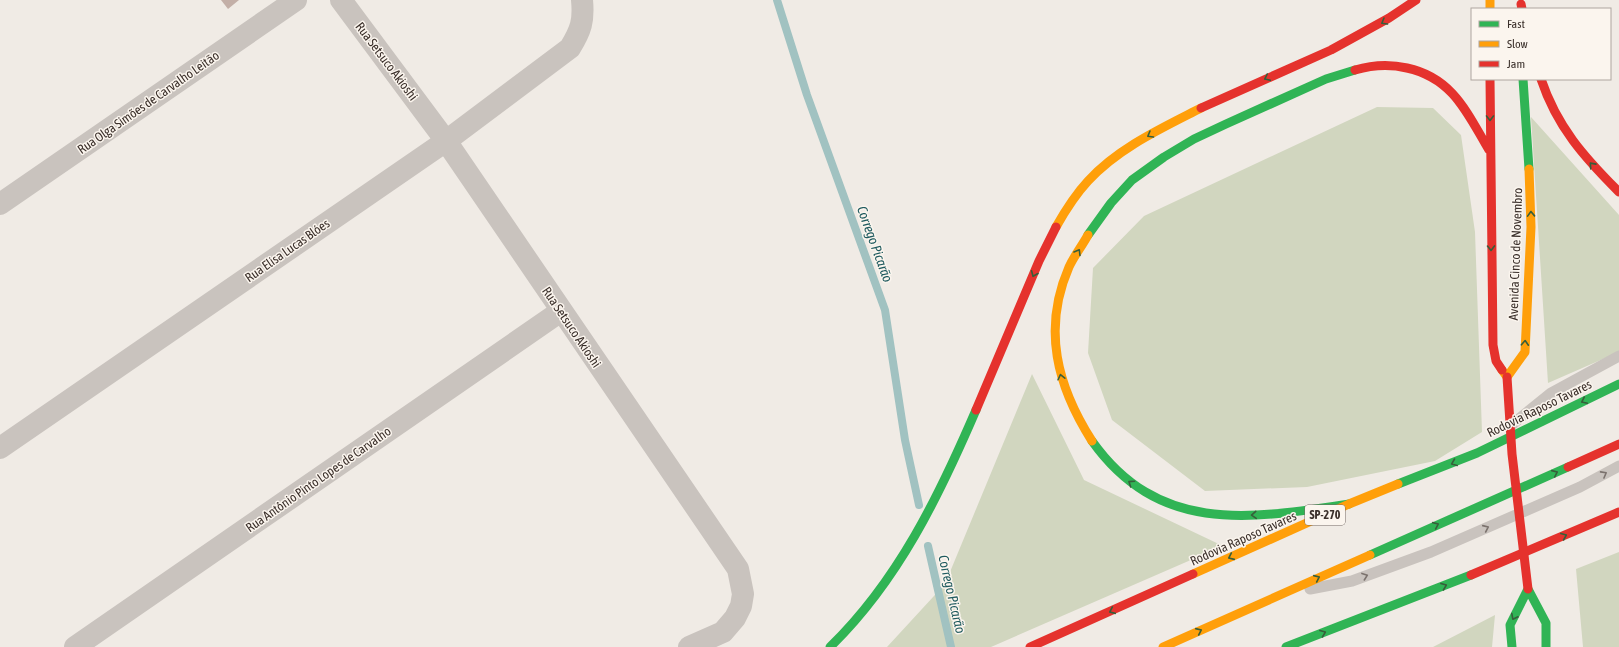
<svg xmlns="http://www.w3.org/2000/svg" width="1619" height="647" font-family="'Asap Condensed',sans-serif">
  <style>
    .grass { fill: #d1d6bf }
    .lines { fill: none; stroke-linecap: round; stroke-linejoin: round }
    .stream { stroke: #a1c2c1; stroke-width: 8 }
    .building { fill: #c3afa7 }
    .lane { stroke: #c9c3be; stroke-width: 11 }
    .street { stroke: #c9c3be; stroke-width: 22 }
    .fast { stroke: #30b455; stroke-width: 9 }
    .slow { stroke: #ff9f0a; stroke-width: 9 }
    .jam { stroke: #e5322d; stroke-width: 9 }
    .jam-bridge { stroke: #e5322d; stroke-width: 9 }
    .oneway { stroke: #375e3a }
    .oneway2 { stroke: #7b726d }
    .labels { text-anchor: middle; stroke-width: 3; stroke-linejoin: round; paint-order: stroke }
    .shield { fill: #fbf5ee; stroke: #756b66; stroke-width: 1 }
    .shield-label { font-size: 12px; font-weight: bold; fill: #3b302b }
    .street-label { font-size: 13px; fill: #3b302b; stroke: #fbf5ee }
    .water-label { font-size: 14px; font-style: italic; fill: #1f5a5e; stroke: #fbf5ee }
  </style>
  <rect width="100%" height="100%" fill="#f0ebe5"/>
  <path class="grass" d="M 1377,107 L 1433,108 L 1461,135 L 1475,232 L 1482,432 L 1435,461 L 1307,487 L 1205,491 L 1112,420 L 1088,353 L 1093,268 L 1144,216 Z
    M 1531,117 L 1619,215 L 1619,352 L 1548,383 Z
    M 1032,374 L 1084,480 L 1223,546 L 991,647 L 887,647 L 945,584 Z
    M 1619,552 L 1619,647 L 1583,647 L 1576,569 Z
    M 1495,615 L 1492,647 L 1433,647 Z"/>
  <g class="lines">
    <path class="stream" d="M 777,0 L 807,95 L 885,310 L 905,440 L 919,505
      M 928,546 L 951,647"/>
  </g>
  <path class="building" d="M 221,0 L 239,0 L 228,9 Z"/>
  <g class="lines">
    <path class="lane" d="M 1509,427 L 1551,393 L 1619,356
      M 1310,589 L 1352,581 L 1431,552 L 1580,487 L 1619,466"/>
    <path class="street" d="M 341,0 L 446,141 L 738,569 L 743,594 L 741,606 L 735,618 L 723,632 L 689,647
      M 0,204 L 296,0
      M 0,448 L 446,141 L 570,48 C 581,30 584,21 582,0
      M 75,647 L 561,311"/>
    <path class="fast" d="M 1523,79 L 1529,169
      M 1088,235 L 1111,203 L 1132,180 L 1164,157 L 1194,139 L 1226,124 L 1326,79 L 1355,70
      M 1092,441 C 1159,535 1250,519 1349,504
      M 1398,484 L 1477,453 L 1619,384
      M 1370,555 L 1568,467
      M 1528,589 L 1546,623 L 1546,647
      M 830,647 C 898,581 939,496 976,410
      M 1286,647 L 1471,575
      M 1512,647 L 1510,625 L 1528,589"/>
    <path class="slow" d="M 1490,0 L 1490,9
      M 1056,227 C 1065,211 1075,195 1088,181 C 1118,148 1162,128 1201,108
      M 1088,235 C 1082,246 1074,256 1069,267 C 1042,329 1057,386 1092,441
      M 1502,370 L 1507,377 L 1525,352 L 1531,227 L 1529,169
      M 1193,574 L 1349,504 L 1398,484
      M 1163,647 L 1370,555"/>
    <path class="jam" d="M 1521,4 L 1522,9
      M 1355,70 C 1372,65 1390,64 1407,68 C 1453,78 1467,113 1489,150
      M 1490,79 L 1493,345 L 1496,361 L 1502,370
      M 1541,79 C 1557,127 1584,157 1619,192
      M 1201,108 L 1331,50 L 1389,18 L 1416,0
      M 976,410 L 1039,261 L 1056,227
      M 1568,467 L 1619,444
      M 1471,575 L 1619,512
      M 1030,647 L 1193,574"/>
    <path class="jam-bridge" d="M 1507,377 L 1512,454 L 1528,589"/>
  </g>
  <defs><path id="oneway-chevron" d="M-2-3.5L2.5 0L-2 3.5" fill="none" stroke-width="1.6" stroke-linecap="round" stroke-linejoin="round"/></defs>
  <g class="oneway">
    <use href="#oneway-chevron" transform="translate(1384 22) rotate(150)"/>
    <use href="#oneway-chevron" transform="translate(1267 78) rotate(155)"/>
    <use href="#oneway-chevron" transform="translate(1490 118) rotate(90)"/>
    <use href="#oneway-chevron" transform="translate(1150 135) rotate(150)"/>
    <use href="#oneway-chevron" transform="translate(1592 165) rotate(-132)"/>
    <use href="#oneway-chevron" transform="translate(1531 214) rotate(-92)"/>
    <use href="#oneway-chevron" transform="translate(1491 248) rotate(89)"/>
    <use href="#oneway-chevron" transform="translate(1078 252) rotate(-59)"/>
    <use href="#oneway-chevron" transform="translate(1034 274) rotate(113)"/>
    <use href="#oneway-chevron" transform="translate(1525 343) rotate(-87)"/>
    <use href="#oneway-chevron" transform="translate(1061 377) rotate(-103)"/>
    <use href="#oneway-chevron" transform="translate(1584 401) rotate(155)"/>
    <use href="#oneway-chevron" transform="translate(1454 463) rotate(158)"/>
    <use href="#oneway-chevron" transform="translate(1555 473) rotate(-24)"/>
    <use href="#oneway-chevron" transform="translate(1131 483) rotate(-146)"/>
    <use href="#oneway-chevron" transform="translate(1254 515) rotate(176)"/>
    <use href="#oneway-chevron" transform="translate(1436 525) rotate(-24)"/>
    <use href="#oneway-chevron" transform="translate(1564 536) rotate(-23)"/>
    <use href="#oneway-chevron" transform="translate(1231 557) rotate(156)"/>
    <use href="#oneway-chevron" transform="translate(1317 578) rotate(-24)"/>
    <use href="#oneway-chevron" transform="translate(1444 586) rotate(-21)"/>
    <use href="#oneway-chevron" transform="translate(1112 611) rotate(156)"/>
    <use href="#oneway-chevron" transform="translate(1514 617) rotate(117)"/>
    <use href="#oneway-chevron" transform="translate(1199 631) rotate(-24)"/>
    <use href="#oneway-chevron" transform="translate(1323 633) rotate(-21)"/>
  </g>
  <g class="oneway2">
    <use href="#oneway-chevron" transform="translate(1604 474) rotate(-29)"/>
    <use href="#oneway-chevron" transform="translate(1486 528) rotate(-24)"/>
    <use href="#oneway-chevron" transform="translate(1365 576) rotate(-20)"/>
  </g>
  <g class="labels">
    <rect class="shield" x="1305" y="505" width="40" height="20" rx="3"/>
    <g class="shield-label">
      <text x="1325" y="519">SP-270</text>
    </g>
    <g class="street-label">
      <text transform="translate(387 61) rotate(53)" y="5">Rua Setsuco Akioshi</text>
      <text transform="translate(148 102) rotate(-35)" y="5">Rua Olga Simões de Carvalho Leitão</text>
      <text transform="translate(287 250) rotate(-35)" y="5">Rua Elisa Lucas Blóes</text>
      <text transform="translate(1515 254) rotate(-88)" y="5">Avenida Cinco de Novembro</text>
      <text transform="translate(572 327) rotate(56)" y="5">Rua Setsuco Akioshi</text>
      <text transform="translate(1539 408) rotate(-26)" y="5">Rodovia Raposo Tavares</text>
      <text transform="translate(318 479) rotate(-35)" y="5">Rua Antônio Pinto Lopes de Carvalho</text>
      <text transform="translate(1243 538) rotate(-24)" y="5">Rodovia Raposo Tavares</text>
    </g>
    <g class="water-label">
      <text transform="translate(875 244) rotate(70)" y="5">Corrego Picarão</text>
      <text transform="translate(952 594) rotate(77)" y="5">Corrego Picarão</text>
    </g>
  </g>
  <rect x="1471" y="8" width="140" height="72" fill="#fbf5ee" stroke="#aea6a0"/>
  <rect x="1479" y="21" width="20" height="6" fill="#30b455" stroke="#aea6a0"/>
  <text x="1507" y="28" font-size="12" fill="#3b302b">Fast</text>
  <rect x="1479" y="41" width="20" height="6" fill="#ff9f0a" stroke="#aea6a0"/>
  <text x="1507" y="48" font-size="12" fill="#3b302b">Slow</text>
  <rect x="1479" y="61" width="20" height="6" fill="#e5322d" stroke="#aea6a0"/>
  <text x="1507" y="68" font-size="12" fill="#3b302b">Jam</text>
</svg>
